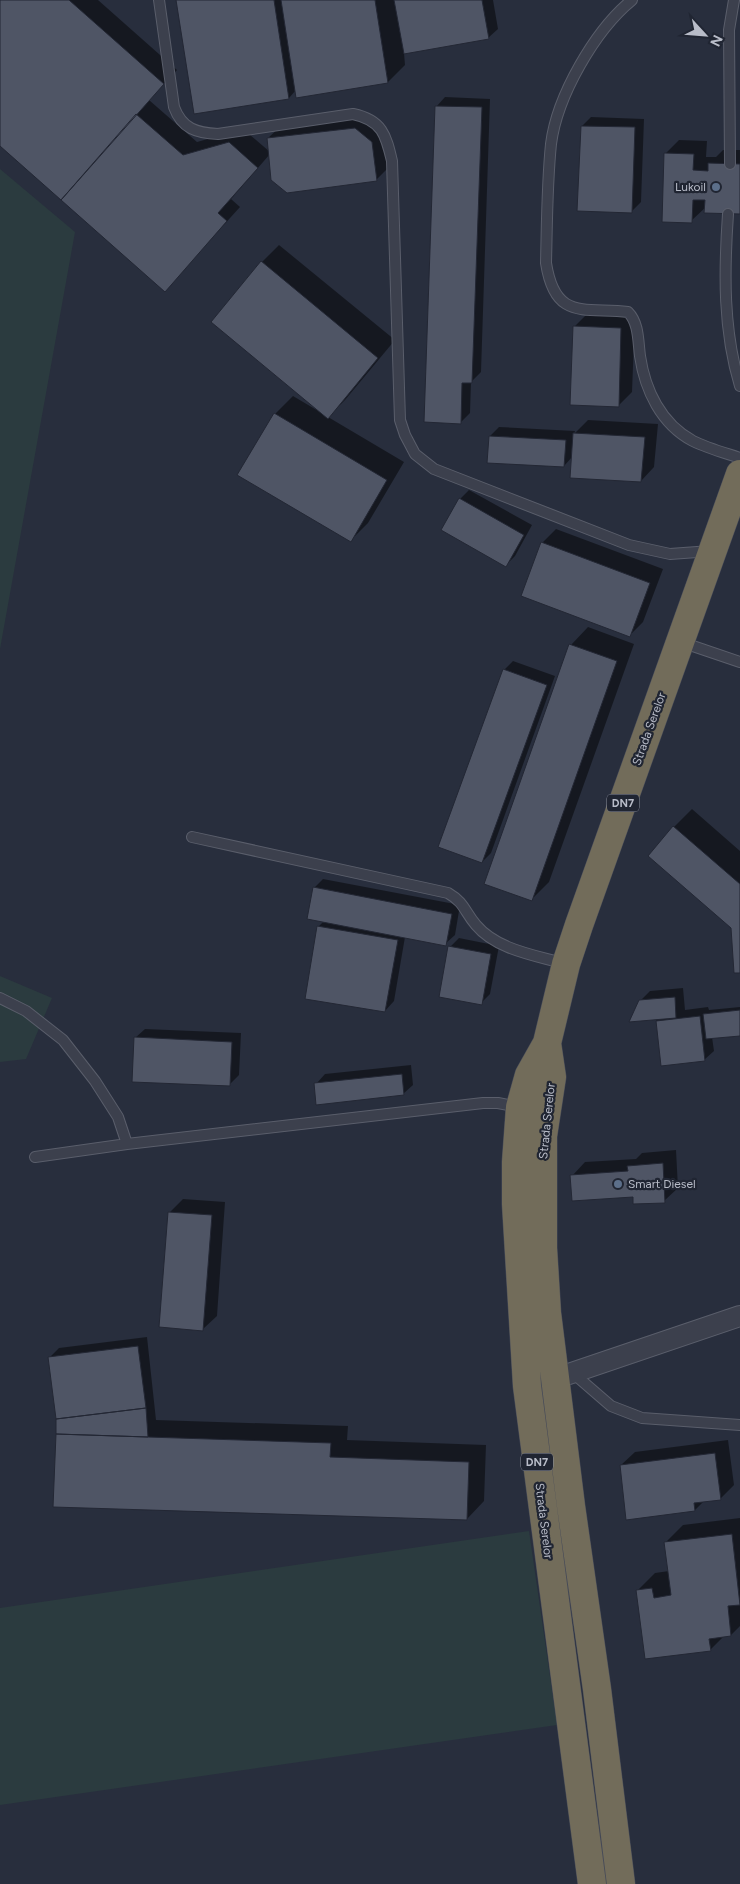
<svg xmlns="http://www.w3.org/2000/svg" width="740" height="1884" font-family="Figtree,sans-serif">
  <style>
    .green { fill: #2b3b3f }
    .shadow { fill: #0007 }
    .building { fill: #4f5565; stroke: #232734 }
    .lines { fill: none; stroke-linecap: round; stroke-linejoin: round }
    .lane-casing { stroke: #5a5e6b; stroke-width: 12 }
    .street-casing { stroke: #5a5e6b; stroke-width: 22 }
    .highway-casing { stroke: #474b58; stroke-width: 29 }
    .lane { stroke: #3c404d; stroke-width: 10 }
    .street { stroke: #3c404d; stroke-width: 20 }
    .highway { stroke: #726c5a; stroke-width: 28 }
    .service-dot { fill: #5c6f8a; stroke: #202532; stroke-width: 2 }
    .labels { text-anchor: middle; stroke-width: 4.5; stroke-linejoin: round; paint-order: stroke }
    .shield { fill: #202532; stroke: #8a8f9b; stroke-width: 1 }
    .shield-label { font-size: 11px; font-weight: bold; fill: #b8bcc8 }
    .poi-label { font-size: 12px; fill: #b8bcc8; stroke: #202532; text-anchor: end }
    .street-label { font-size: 12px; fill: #b8bcc8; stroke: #202532 }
  </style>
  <rect width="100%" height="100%" fill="#282e3d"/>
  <path class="green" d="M 0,169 L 75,232 L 0,649 Z
    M 0,976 L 52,998 L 26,1059 L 0,1062 Z
    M 529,1531 L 557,1725 L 0,1805 L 0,1608 Z"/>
  <path class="shadow" d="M 0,0 L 98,0 L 177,70 L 149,100 L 197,142 L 243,129 L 270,152 L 268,138 L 282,125 L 369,115 L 385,128 L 390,166 L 376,180 L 270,154 L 231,199 L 240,207 L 165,290 L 0,144 Z
    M 177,0 L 493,0 L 498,29 L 488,38 L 404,53 L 405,65 L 388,82 L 296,90 L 289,98 Z
    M 445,97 L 490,99 L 481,372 L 471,382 L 470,413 L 461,422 L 436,107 Z
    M 591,117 L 644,119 L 641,202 L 631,212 L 582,126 Z
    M 679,140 L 707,141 L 706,157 L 716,157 L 723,150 L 740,150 L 740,213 L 706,207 L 691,221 L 666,153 Z
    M 279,245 L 395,340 L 345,400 L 328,417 L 404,462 L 368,523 L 350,541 L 275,414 L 293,396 L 320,412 L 320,411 L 262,262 Z
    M 588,313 L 635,315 L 632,392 L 618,406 L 574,327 Z
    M 588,420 L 658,424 L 654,467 L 641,481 L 573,456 L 564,466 L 490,436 L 499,427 L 575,431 L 574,434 Z
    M 469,490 L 532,525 L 515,556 L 506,565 L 460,499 Z
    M 556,529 L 663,569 L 643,622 L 629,636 L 542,543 Z
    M 588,627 L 634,644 L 549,882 L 532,899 L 571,645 Z
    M 513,661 L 555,676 L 491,853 L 482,862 L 504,670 Z
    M 692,809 L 740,851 L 740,971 L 732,927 L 674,827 Z
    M 323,879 L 460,905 L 455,935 L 445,944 L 405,937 L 394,1001 L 385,1011 L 318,927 L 324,921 L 314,888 Z
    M 459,938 L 499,946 L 490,994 L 481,1003 L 450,947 Z
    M 683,988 L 685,1010 L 708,1007 L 709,1010 L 740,1007 L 740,1035 L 712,1037 L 714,1051 L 704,1060 L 662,1065 L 656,1018 L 640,1001 L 650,991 Z
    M 145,1029 L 241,1033 L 239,1075 L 230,1084 L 135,1038 Z
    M 411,1065 L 413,1085 L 403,1094 L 316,1084 L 325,1074 Z
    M 676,1150 L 678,1188 L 664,1201 L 634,1196 L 572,1176 L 585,1162 L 636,1159 L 642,1153 Z
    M 183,1199 L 225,1202 L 217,1316 L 203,1329 L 170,1212 Z
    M 147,1337 L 156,1420 L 348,1426 L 347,1440 L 486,1445 L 484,1501 L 467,1519 L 54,1505 L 57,1419 L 50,1357 L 59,1348 Z
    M 728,1440 L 734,1485 L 720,1499 L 704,1501 L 695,1510 L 621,1465 L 635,1452 Z
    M 740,1518 L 740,1626 L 731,1635 L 724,1636 L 710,1650 L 638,1590 L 655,1573 L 669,1571 L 665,1543 L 683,1525 Z"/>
  <path class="building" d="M 0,0 L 69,0 L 164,84 L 61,200 L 0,146 Z
    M 176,0 L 274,0 L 289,99 L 194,114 Z
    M 281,0 L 375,0 L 388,83 L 296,98 Z
    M 394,0 L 482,0 L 489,39 L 404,54 Z
    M 435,106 L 482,107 L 472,383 L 462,383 L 461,424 L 424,422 Z
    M 136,114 L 183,155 L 229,142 L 258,168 L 218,213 L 227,221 L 165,292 L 61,200 Z
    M 581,126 L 635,127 L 632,213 L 577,211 Z
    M 355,128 L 372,142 L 377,181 L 287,193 L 271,180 L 267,138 Z
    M 664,153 L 694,154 L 693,170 L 708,171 L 708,163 L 740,164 L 740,214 L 704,213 L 705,200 L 693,200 L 692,223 L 662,222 Z
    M 261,261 L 378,358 L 328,419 L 211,322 Z
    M 573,326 L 621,328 L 619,407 L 570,405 Z
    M 274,413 L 387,480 L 351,542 L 237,475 Z
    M 573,433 L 645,437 L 641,482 L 570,478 Z
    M 489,436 L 566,440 L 564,467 L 487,463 Z
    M 459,498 L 524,535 L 506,567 L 441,530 Z
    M 541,542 L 650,583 L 630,637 L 521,596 Z
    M 569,644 L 617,661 L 532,901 L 484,884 Z
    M 503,669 L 547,685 L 482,863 L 438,847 Z
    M 673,826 L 740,884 L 740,973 L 734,973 L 731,928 L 648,856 Z
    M 313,887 L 452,914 L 446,946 L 307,919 Z
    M 317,926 L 398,940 L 385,1012 L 305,999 Z
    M 448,946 L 491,954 L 482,1005 L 439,997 Z
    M 675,997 L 676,1018 L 629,1022 L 639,1000 Z
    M 740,1010 L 740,1036 L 706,1039 L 703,1014 Z
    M 700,1016 L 705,1061 L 661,1066 L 656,1021 Z
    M 134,1037 L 232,1042 L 230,1086 L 132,1082 Z
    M 402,1074 L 404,1095 L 316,1105 L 314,1083 Z
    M 663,1163 L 665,1203 L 633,1204 L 633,1197 L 572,1201 L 570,1175 L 628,1171 L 627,1166 Z
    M 168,1212 L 212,1215 L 203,1331 L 159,1327 Z
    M 138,1346 L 146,1408 L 56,1419 L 48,1357 Z
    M 146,1408 L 148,1437 L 56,1434 L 56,1419 Z
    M 56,1434 L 331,1443 L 330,1457 L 469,1462 L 467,1520 L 53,1507 Z
    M 715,1453 L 721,1500 L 694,1503 L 695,1511 L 626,1520 L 620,1465 Z
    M 732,1534 L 740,1605 L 728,1606 L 731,1636 L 709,1639 L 711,1651 L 645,1659 L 636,1590 L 652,1588 L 654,1598 L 671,1595 L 664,1542 Z"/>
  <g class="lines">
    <g class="lane-casing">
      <path id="lane" d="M 159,0 L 174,107 C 182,129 197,133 218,134 L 353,114 C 382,120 386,135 392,161 L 400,420 L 405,435 L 415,454 L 434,469 L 629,545 L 670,554 L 711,551
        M 632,0 C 595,30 557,96 551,144 C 547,183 547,223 546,263 C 555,321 584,307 628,312 C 639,323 638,341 640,356 C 645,390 661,424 693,441 C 707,448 725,453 740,458
        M 730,164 L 729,30 L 734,0
        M 728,214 C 724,272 723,330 740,386
        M 681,642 L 740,662
        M 192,837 L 448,893 C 465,903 464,911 476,925 C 497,950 535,955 565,964
        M 0,998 L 26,1011 L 63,1040 L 95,1081 L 118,1117 L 127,1144
        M 35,1157 L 127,1144 L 483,1103 L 498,1103 L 519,1107
        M 574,1374 L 611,1406 L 642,1418 L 740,1425"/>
    </g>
    <g class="street-casing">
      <path id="street" d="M 554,1379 L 740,1316"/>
    </g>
    <g class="highway-casing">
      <path id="highway" d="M 547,1043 L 552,1077 L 543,1136 L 543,1248 L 547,1313 L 571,1506 L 597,1689 L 621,1884
        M 592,1884 L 527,1386 L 516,1204 L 516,1162 L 520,1107 L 529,1075 L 547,1043 L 566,964 L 579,925 L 740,474"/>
    </g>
    <use href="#lane" class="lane"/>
    <use href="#street" class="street"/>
    <use href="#highway" class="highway"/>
  </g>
  <g class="service-dot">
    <circle cx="716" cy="187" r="5"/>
    <circle cx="618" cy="1184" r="5"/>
  </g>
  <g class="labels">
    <g class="shield">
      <rect x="607" y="794.5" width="32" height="17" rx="4"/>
      <rect x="521" y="1453.5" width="32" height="17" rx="4"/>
    </g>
    <g class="shield-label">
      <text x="623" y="807">DN7</text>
      <text x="537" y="1466">DN7</text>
    </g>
    <g class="poi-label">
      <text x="706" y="191">Lukoil</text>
      <text x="628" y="1188" text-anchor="start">Smart Diesel</text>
    </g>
    <g class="street-label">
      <text transform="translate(649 729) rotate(-70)" y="4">Strada Serelor</text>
      <text transform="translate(547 1121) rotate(-84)" y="4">Strada Serelor</text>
      <text transform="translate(544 1521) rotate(83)" y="4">Strada Serelor</text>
    </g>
  </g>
  <g transform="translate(705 35) rotate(116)" stroke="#202532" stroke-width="4" paint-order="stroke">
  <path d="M0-4L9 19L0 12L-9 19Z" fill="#b8bcc8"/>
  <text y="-8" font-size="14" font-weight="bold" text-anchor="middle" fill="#b8bcc8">N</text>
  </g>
</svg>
